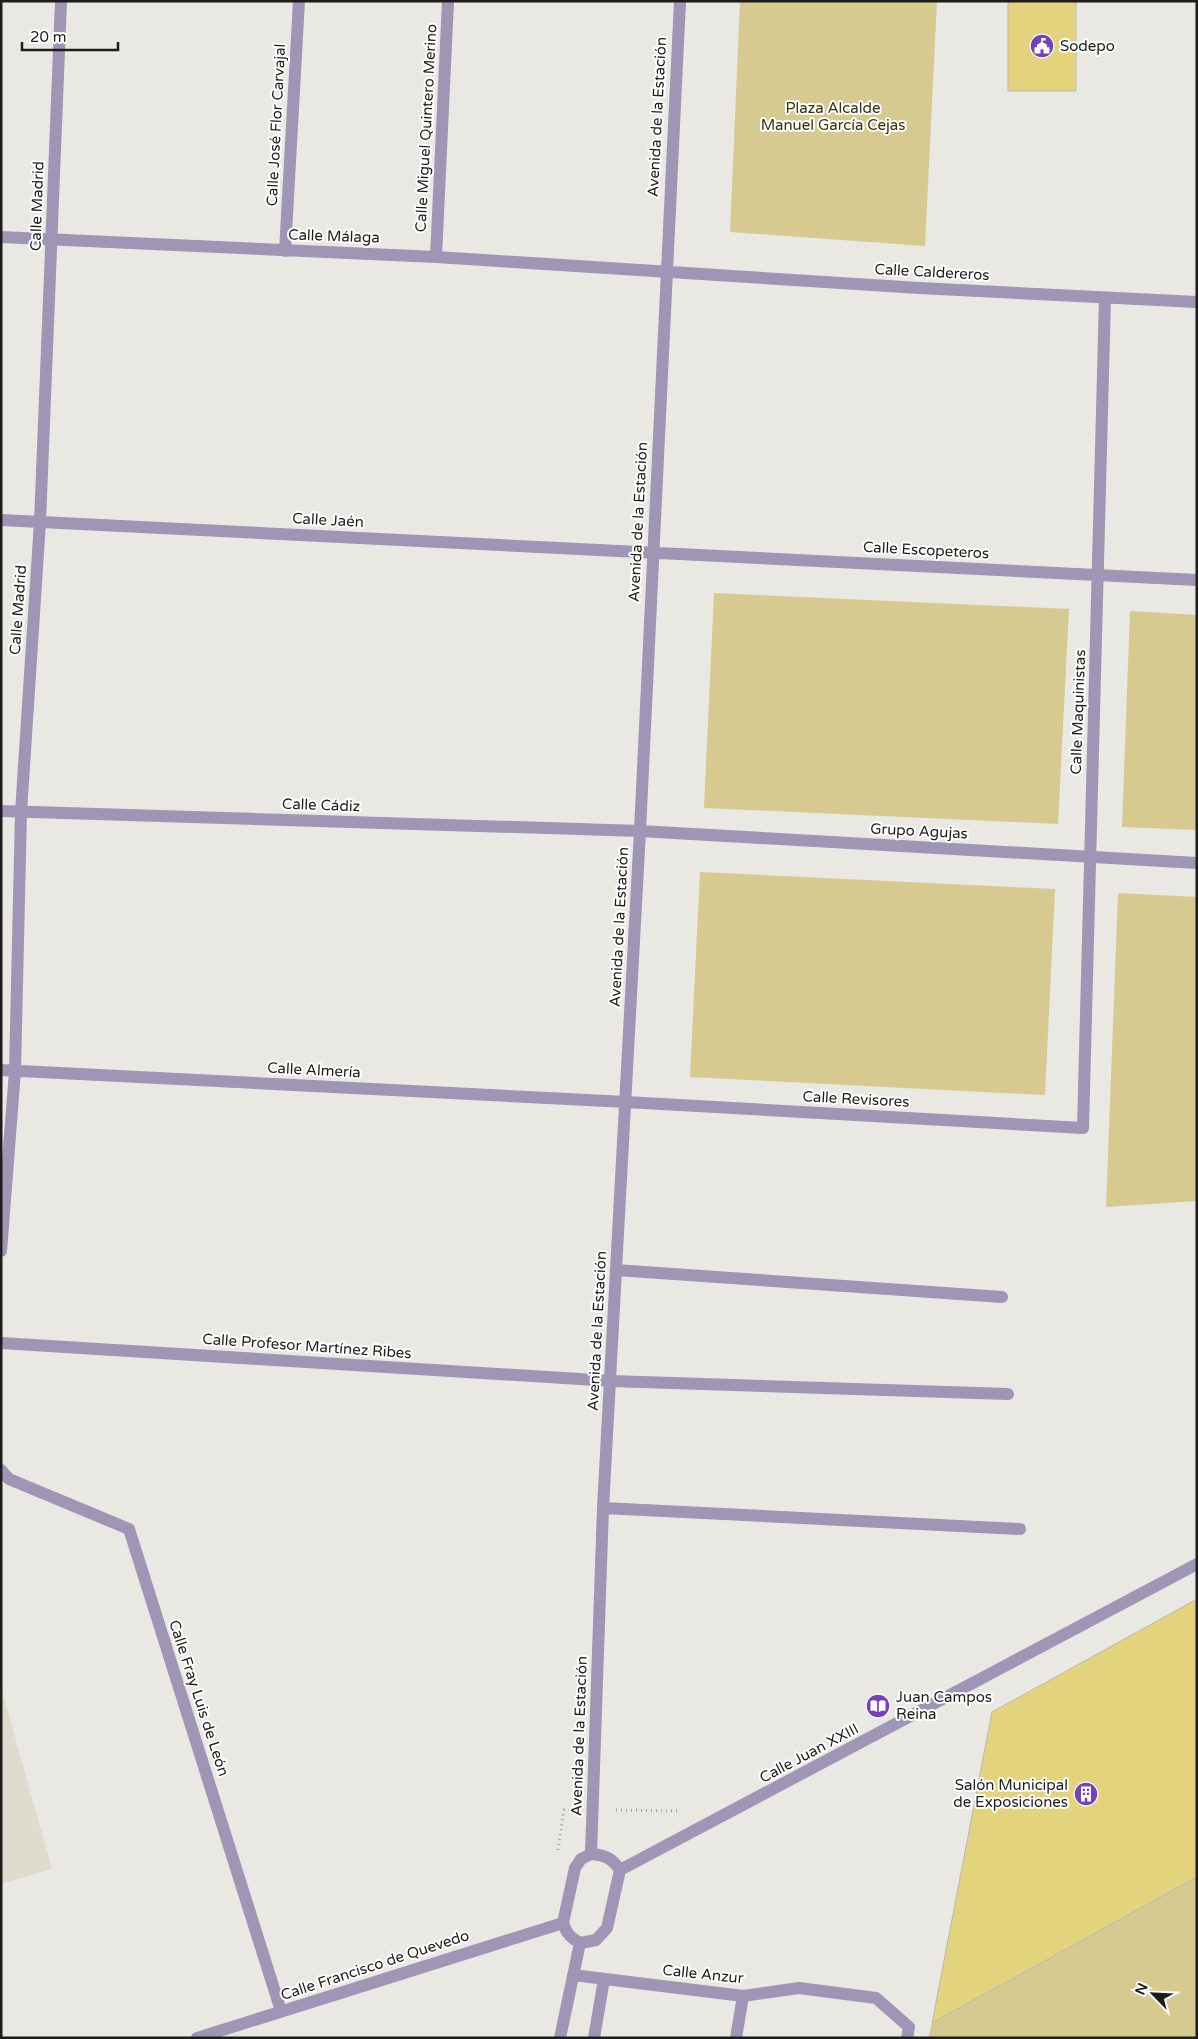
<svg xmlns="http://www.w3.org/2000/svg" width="1198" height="2039" font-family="'Varela Round',sans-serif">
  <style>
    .built { fill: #dedccf }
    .green { fill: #d6ca90 }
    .building { fill: #e4d37d; stroke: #b9b8b3 }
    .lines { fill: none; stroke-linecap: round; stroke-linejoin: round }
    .path { stroke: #a09f9b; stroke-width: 3; stroke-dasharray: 1 4; stroke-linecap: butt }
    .minor { stroke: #9f95b5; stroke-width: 12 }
    .labels { text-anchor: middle; stroke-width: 4; stroke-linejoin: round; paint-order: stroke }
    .poi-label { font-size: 15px; fill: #1d1d1b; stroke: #fff; text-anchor: start }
    .park-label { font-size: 15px; fill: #38310b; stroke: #fff }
    .street-label { font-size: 15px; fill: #1d1d1b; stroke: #fff }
  </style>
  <rect width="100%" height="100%" fill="#e9e8e3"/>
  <path class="built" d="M 1,1687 L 52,1869 L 1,1884 Z"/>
  <path class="green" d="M 740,1 L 937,1 L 925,246 L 730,232 Z
    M 714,593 L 1069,609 L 1058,824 L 704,808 Z
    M 1130,611 L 1197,615 L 1197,830 L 1122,827 Z
    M 700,872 L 1055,889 L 1045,1095 L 690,1077 Z
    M 1118,893 L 1197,897 L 1197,1201 L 1106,1207 Z
    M 1197,1877 L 1197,2038 L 928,2038 L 932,2023 Z"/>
  <path class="building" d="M 1008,1 L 1076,1 L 1076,91 L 1008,91 Z
    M 1197,1599 L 1197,1877 L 932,2023 L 992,1712 Z"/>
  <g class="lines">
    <path class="path" d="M 616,1810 L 680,1811
      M 558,1850 L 564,1810 L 570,1810"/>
    <path class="minor" d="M 1,237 L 436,257 L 919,288 L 1197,302
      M 285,251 L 299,1
      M 436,257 L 448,1
      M 1,520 L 1197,580
      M 1,811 L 640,831 L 1197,863
      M 1,1070 L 626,1102 L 1083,1128 L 1105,298
      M 1,1251 L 15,1071 L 21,812 L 40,522 L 61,1
      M 616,1270 L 1002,1297
      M 1,1343 L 611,1381 L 1008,1394
      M 1,1470 L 9,1479 L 129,1529 L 281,2011
      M 603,1508 L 1020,1529
      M 591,1854 L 603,1508 L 640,831 L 680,1
      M 591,1854 C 605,1855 612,1858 620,1870 L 607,1928 L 596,1940 L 580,1943 C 571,1938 566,1933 563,1923 L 575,1868 L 581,1859 Z
      M 620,1870 L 1197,1564
      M 573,1975 L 743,1996 L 799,1988 L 876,1998 L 909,2027 L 907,2038
      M 197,2038 L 563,1923
      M 560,2038 L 580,1943
      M 594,2038 L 604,1979
      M 736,2038 L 743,1996"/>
  </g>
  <defs>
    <g id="civic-disc" transform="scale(1.25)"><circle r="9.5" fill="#7541b9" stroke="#fff"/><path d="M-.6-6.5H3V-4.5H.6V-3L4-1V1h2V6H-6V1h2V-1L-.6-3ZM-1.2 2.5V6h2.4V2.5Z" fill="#fff"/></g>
    <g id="library-disc" transform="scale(1.25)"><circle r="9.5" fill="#7541b9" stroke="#fff"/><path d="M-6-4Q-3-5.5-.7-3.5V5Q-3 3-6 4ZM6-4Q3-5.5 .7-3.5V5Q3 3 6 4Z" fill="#fff"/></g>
    <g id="building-disc" transform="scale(1.25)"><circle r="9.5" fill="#7541b9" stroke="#fff"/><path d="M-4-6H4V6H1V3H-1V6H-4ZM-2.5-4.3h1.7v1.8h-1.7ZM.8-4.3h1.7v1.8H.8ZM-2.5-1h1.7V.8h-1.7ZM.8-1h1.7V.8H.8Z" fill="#fff"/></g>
  </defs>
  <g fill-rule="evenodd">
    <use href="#civic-disc" x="1042" y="46"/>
    <use href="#library-disc" x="878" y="1706"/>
    <use href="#building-disc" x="1086" y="1794"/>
  </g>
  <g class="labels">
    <g class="poi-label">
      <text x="1060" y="51">Sodepo</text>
      <text x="896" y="1702">Juan Campos<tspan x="896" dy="17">Reina</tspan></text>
      <text x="1068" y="1790" text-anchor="end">Salón Municipal<tspan x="1068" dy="17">de Exposiciones</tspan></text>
    </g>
    <g class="park-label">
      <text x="833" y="113">Plaza Alcalde<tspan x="833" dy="17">Manuel García Cejas</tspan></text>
    </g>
    <g class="street-label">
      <text transform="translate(657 117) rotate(-87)" y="5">Avenida de la Estación</text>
      <text transform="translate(276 125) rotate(-87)" y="5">Calle José Flor Carvajal</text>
      <text transform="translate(426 128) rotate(-87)" y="5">Calle Miguel Quintero Merino</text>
      <text transform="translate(37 206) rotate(-88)" y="5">Calle Madrid</text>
      <text transform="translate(334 236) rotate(2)" y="5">Calle Málaga</text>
      <text transform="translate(932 272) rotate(3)" y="5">Calle Caldereros</text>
      <text transform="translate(328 520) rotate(3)" y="5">Calle Jaén</text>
      <text transform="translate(638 522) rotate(-87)" y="5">Avenida de la Estación</text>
      <text transform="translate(926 550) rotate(3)" y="5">Calle Escopeteros</text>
      <text transform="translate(18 610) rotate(-86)" y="5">Calle Madrid</text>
      <text transform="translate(1078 712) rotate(-88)" y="5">Calle Maquinistas</text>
      <text transform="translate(321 805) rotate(2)" y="5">Calle Cádiz</text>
      <text transform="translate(919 831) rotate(3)" y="5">Grupo Agujas</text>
      <text transform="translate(619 927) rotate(-87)" y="5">Avenida de la Estación</text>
      <text transform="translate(314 1070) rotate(3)" y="5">Calle Almería</text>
      <text transform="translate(856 1099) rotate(3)" y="5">Calle Revisores</text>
      <text transform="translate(597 1331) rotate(-87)" y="5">Avenida de la Estación</text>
      <text transform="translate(307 1346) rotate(4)" y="5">Calle Profesor Martínez Ribes</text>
      <text transform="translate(199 1698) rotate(72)" y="5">Calle Fray Luis de León</text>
      <text transform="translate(579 1736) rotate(-88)" y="5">Avenida de la Estación</text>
      <text transform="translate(809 1753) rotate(-28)" y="5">Calle Juan XXIII</text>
      <text transform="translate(375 1965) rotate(-18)" y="5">Calle Francisco de Quevedo</text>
      <text transform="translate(703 1974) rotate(6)" y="5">Calle Anzur</text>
    </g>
  </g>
  <rect width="1198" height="2039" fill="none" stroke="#1d1d1b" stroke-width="5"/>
  <g transform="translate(1153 1994) rotate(294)" stroke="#ffffff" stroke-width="4" paint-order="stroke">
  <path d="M0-4L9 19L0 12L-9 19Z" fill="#1d1d1b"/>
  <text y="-8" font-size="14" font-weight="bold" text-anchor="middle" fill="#1d1d1b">N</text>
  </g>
  <path d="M22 42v8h96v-8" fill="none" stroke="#1d1d1b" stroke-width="2.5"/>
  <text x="30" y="42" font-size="15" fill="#1d1d1b" stroke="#ffffff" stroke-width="4" paint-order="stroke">20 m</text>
</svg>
